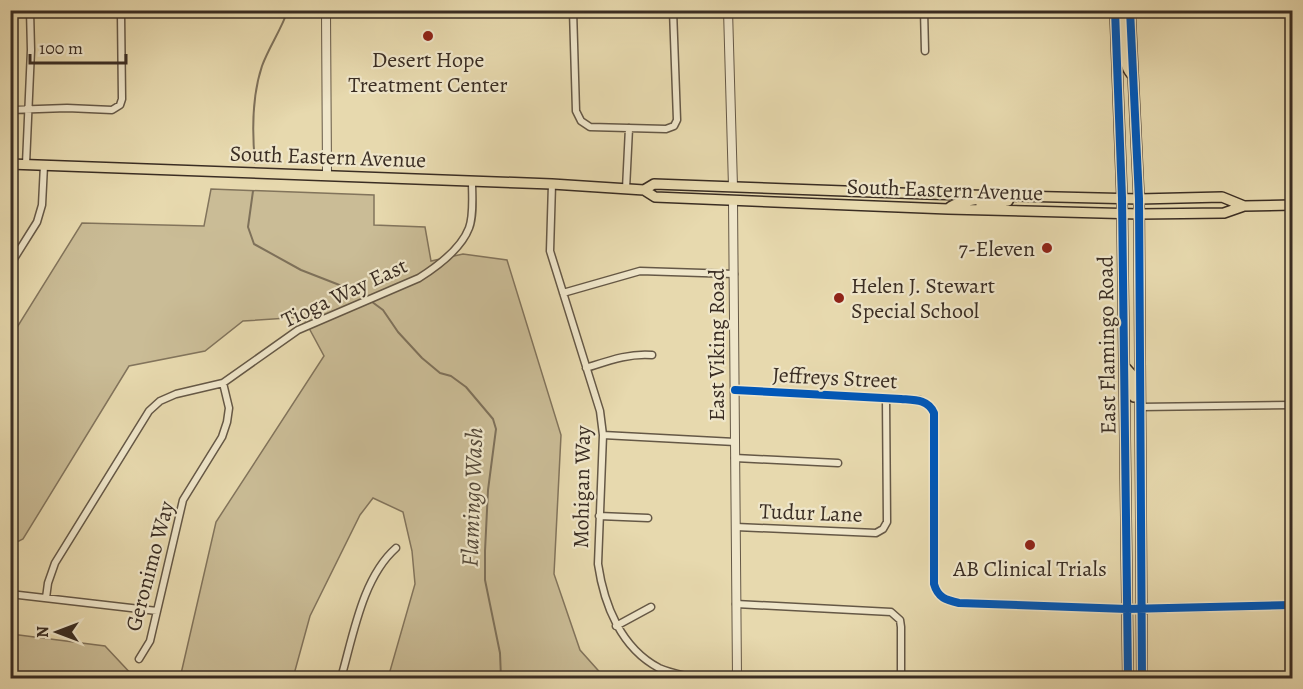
<svg xmlns="http://www.w3.org/2000/svg" width="1303" height="689" font-family="Alegreya,serif">
  <style>
    .green { fill: #cabc96; stroke: #82745c; stroke-width: 1.5 }
    .lines { fill: none; stroke-linecap: round; stroke-linejoin: round }
    .stream { stroke: #7e715a; stroke-width: 2 }
    .minor-casing { stroke: #655846; stroke-width: 9 }
    .tertiary-casing { stroke: #655846; stroke-width: 10 }
    .primary-casing { stroke: #3a2d23; stroke-width: 12 }
    .minor { stroke: #efe6ca; stroke-width: 6 }
    .tertiary { stroke: #efe6ca; stroke-width: 8 }
    .primary { stroke: #e7d9ae; stroke-width: 9 }
    .cycleway-casing { stroke: #efe6ca; stroke-width: 11 }
    .cycleway { stroke: #0057b8; stroke-width: 8 }
    .poi-dot { fill: #8f2418; stroke: #efe6ca; stroke-width: 2 }
    .labels { text-anchor: middle; stroke-width: 4.5; stroke-linejoin: round; paint-order: stroke }
    .poi-label { font-size: 22px; fill: #3a2d23; stroke: #efe6ca }
    .street-label { font-size: 22px; fill: #3a2d23; stroke: #efe6ca }
    .water-label { font-size: 24px; font-style: italic; fill: #564a3a; stroke: #efe6ca }
  </style>
  <rect width="100%" height="100%" fill="#e7d9ae"/>
  <filter id="stains"><feTurbulence type="fractalNoise" baseFrequency=".00333" numOctaves="4"/><feColorMatrix values="0 0 0 0 .2 0 0 0 0 .09 0 0 0 0 .02 0 0 0 .5 -.17"/></filter>
  <radialGradient id="worn" r=".72"><stop offset=".6" stop-color="#630" stop-opacity="0"/><stop offset="1" stop-color="#630" stop-opacity=".3"/></radialGradient>
  <path class="green" d="M 211,189 L 374,195 L 374,225 L 425,227 L 431,261 L 463,254 L 507,260 L 561,435 L 554,574 L 580,650 L 605,678 L 388,678 L 415,584 L 412,551 L 403,512 L 373,498 L 360,515 L 310,616 L 293,678 L 180,678 L 216,522 L 324,356 L 303,317 L 243,321 L 205,351 L 129,366 L 23,539 L 11,545 L 11,337 L 82,223 L 204,226 Z
    M 11,634 L 105,646 L 135,678 L 11,678 Z"/>
  <g class="lines">
    <path class="stream" d="M 255,163 C 252,132 252,96 262,66 C 269,47 281,30 288,10
      M 253,191 L 248,227 L 254,244 L 301,270 L 360,293 L 383,310 L 398,332 L 422,358 L 440,373 L 451,376 L 466,387 L 493,419 L 496,429 L 488,490 L 485,551 L 485,580 L 500,653 L 501,678"/>
    <g class="minor-casing">
      <path id="minor" d="M 573,10 L 576,111 L 581,121 L 590,127 L 666,129 L 674,126 L 677,120 L 673,10
        M 924,10 L 925,51
        M 10,110 L 67,108 L 112,110 L 120,105 L 122,99 L 121,14 L 118,10
        M 26,164 L 31,50 L 30,10
        M 552,184 L 550,251 L 600,411 L 603,435 L 598,564 C 604,605 621,648 659,668 C 670,673 683,675 695,678
        M 626,189 L 629,128
        M 10,265 L 37,222 L 42,205 L 44,165
        M 563,293 L 640,271 L 734,274
        M 586,368 C 608,361 629,353 652,355
        M 735,390 L 920,400 L 931,407 L 934,413 L 934,584 C 938,598 946,600 959,603 L 1127,609
        M 1140,407 L 1292,405
        M 603,435 L 735,442
        M 735,458 L 838,463
        M 599,516 L 648,518
        M 736,527 L 876,533 L 883,529 L 887,522 L 886,398
        M 10,594 L 157,611
        M 46,598 L 48,583 L 55,563 L 149,411 L 160,401 L 176,394 L 223,383 L 298,330 L 419,278 C 438,266 461,249 469,228 C 474,215 472,195 472,181
        M 736,604 L 891,612 L 900,620 L 901,627 L 901,678
        M 616,626 L 651,607
        M 139,659 L 150,641 L 183,500 L 222,437 L 227,422 L 229,408 L 223,383
        M 341,678 C 353,637 362,578 396,548"/>
    </g>
    <g class="tertiary-casing">
      <path id="tertiary" d="M 326,10 L 327,175
        M 728,10 L 733,187
        M 733,201 L 737,678
        M 1127,609 L 1292,605"/>
    </g>
    <g class="primary-casing">
      <path id="primary" d="M 1115,10 L 1122,198 L 1128,678
        M 1120,10 C 1130,30 1117,58 1132,75
        M 1130,10 L 1139,199 L 1142,678
        M 10,164 L 552,184 L 644,190 L 655,197 L 948,209 L 1139,214 L 1224,213 L 1244,206 L 1292,205
        M 644,190 L 654,184 L 927,194 L 1139,199 L 1222,197 L 1244,206
        M 981,205 L 1008,201 L 1011,195
        M 949,208 C 959,199 977,202 990,196
        M 1125,367 L 1133,376 L 1134,397"/>
    </g>
    <use href="#minor" class="minor"/>
    <use href="#tertiary" class="tertiary"/>
    <use href="#primary" class="primary"/>
    <g class="cycleway-casing">
      <path id="cycleway" d="M 1115,10 L 1122,198 L 1128,678
        M 1130,10 L 1139,199 L 1142,678
        M 735,390 L 901,399 C 914,400 928,399 934,413 L 934,584 C 938,598 946,600 959,603 L 1127,609 L 1292,605"/>
    </g>
    <use href="#cycleway" class="cycleway"/>
  </g>
  <g class="poi-dot">
    <circle cx="428" cy="36" r="6"/>
    <circle cx="1047" cy="248" r="6"/>
    <circle cx="839" cy="298" r="6"/>
    <circle cx="1030" cy="545" r="6"/>
  </g>
  <g class="labels">
    <g class="poi-label">
      <text x="428" y="67">Desert Hope<tspan x="428" dy="25">Treatment Center</tspan></text>
      <text x="1035" y="256" text-anchor="end">7-Eleven</text>
      <text x="851" y="293" text-anchor="start">Helen J. Stewart<tspan x="851" dy="25">Special School</tspan></text>
      <text x="1030" y="576">AB Clinical Trials</text>
    </g>
    <g class="street-label">
      <text transform="translate(328 156) rotate(2)" y="8">South Eastern Avenue</text>
      <text transform="translate(945 189) rotate(2)" y="8">South Eastern Avenue</text>
      <text transform="translate(344 292) rotate(-25)" y="8">Tioga Way East</text>
      <text transform="translate(716 345) rotate(-90)" y="8">East Viking Road</text>
      <text transform="translate(1106 345) rotate(-91)" y="8">East Flamingo Road</text>
      <text transform="translate(835 377) rotate(3)" y="8">Jeffreys Street</text>
      <text transform="translate(581 487) rotate(-89)" y="8">Mohigan Way</text>
      <text transform="translate(811 512) rotate(2)" y="8">Tudur Lane</text>
      <text transform="translate(149 566) rotate(-75)" y="8">Geronimo Way</text>
    </g>
    <g class="water-label">
      <text transform="translate(472 497) rotate(-88)" y="8">Flamingo Wash</text>
    </g>
  </g>
  <rect width="1303" height="689" fill="none" stroke="#e7d9ae" stroke-width="36"/>
  <rect x="12" y="12" width="1279" height="665" fill="none" stroke="#3a2d23" stroke-width="3"/>
  <rect x="18" y="18" width="1267" height="653" fill="none" stroke="#3a2d23" stroke-width="1.5"/>
  <g transform="translate(57 632) rotate(270)" stroke="#efe6ca" stroke-width="4.5" paint-order="stroke">
  <path d="M0-4.5L10 22L0 15L-10 22Z" fill="#3a2d23"/>
  <text y="-9" font-size="16" font-weight="bold" text-anchor="middle" fill="#3a2d23">N</text>
  </g>
  <path d="M30 54v9h96v-9" fill="none" stroke="#3a2d23" stroke-width="3"/>
  <text x="39" y="54" font-size="18" fill="#3a2d23" stroke="#efe6ca" stroke-width="4.5" paint-order="stroke">100 m</text>
  <rect width="100%" height="100%" filter="url(#stains)"/>
  <rect width="100%" height="100%" fill="url(#worn)"/>
</svg>
